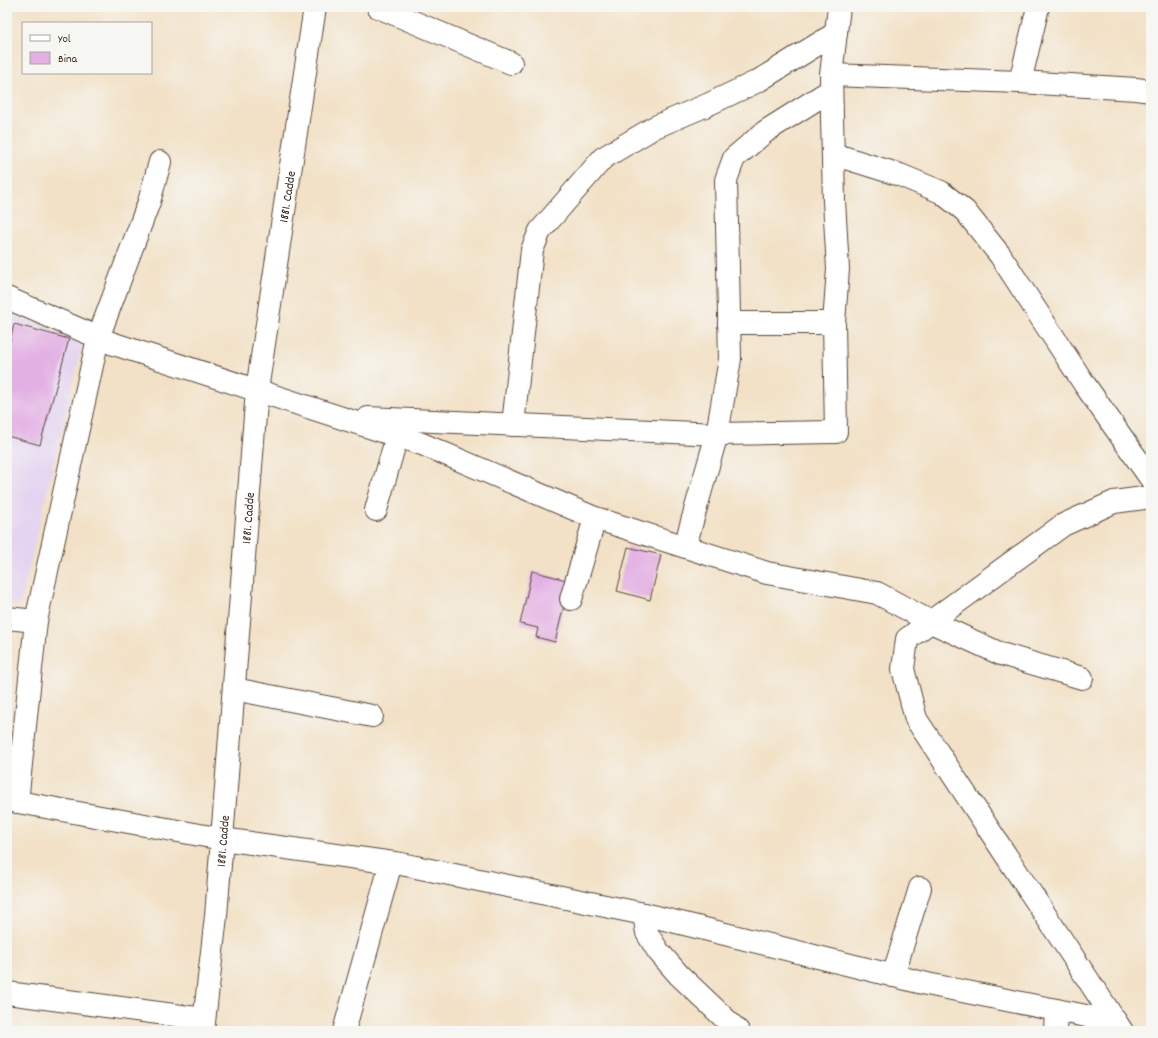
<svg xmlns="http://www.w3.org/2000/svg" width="1158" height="1038" font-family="Dekko,sans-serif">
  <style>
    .built { fill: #e4d3f1 }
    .building { fill: #e3b0e4 }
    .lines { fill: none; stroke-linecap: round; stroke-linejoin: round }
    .minor-casing { stroke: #564537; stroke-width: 24 }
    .minor { stroke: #fff; stroke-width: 22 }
    .labels { text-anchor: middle; stroke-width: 3; stroke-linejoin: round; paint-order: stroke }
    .street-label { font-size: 13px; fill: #3b2a1e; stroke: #f6f6f2 }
  </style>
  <rect width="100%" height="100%" fill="#f6f6f2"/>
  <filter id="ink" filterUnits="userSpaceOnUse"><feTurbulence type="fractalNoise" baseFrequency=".025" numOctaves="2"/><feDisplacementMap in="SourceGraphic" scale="8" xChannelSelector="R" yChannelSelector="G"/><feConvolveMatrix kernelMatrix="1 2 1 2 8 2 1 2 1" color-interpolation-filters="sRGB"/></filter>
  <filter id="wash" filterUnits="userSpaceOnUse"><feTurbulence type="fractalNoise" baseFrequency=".012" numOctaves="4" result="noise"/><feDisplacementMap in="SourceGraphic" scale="16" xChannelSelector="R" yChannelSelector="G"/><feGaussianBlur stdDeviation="0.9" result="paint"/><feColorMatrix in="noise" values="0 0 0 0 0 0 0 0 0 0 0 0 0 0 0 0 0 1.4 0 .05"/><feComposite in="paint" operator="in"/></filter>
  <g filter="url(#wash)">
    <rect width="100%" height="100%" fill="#f2e1c6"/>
    <path class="built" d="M 7,312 L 83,341 L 20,606 L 7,605 Z"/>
    <g id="blocks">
      <path class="building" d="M 14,324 L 69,339 L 40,445 L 7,436 L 7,352 Z
        M 628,547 L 661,555 L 650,600 L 617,591 Z
        M 532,571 L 570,581 L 555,642 L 536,637 L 538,628 L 520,624 Z"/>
    </g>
  </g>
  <g filter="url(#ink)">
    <use href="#blocks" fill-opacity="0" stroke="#564537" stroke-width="1"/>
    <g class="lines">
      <g class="minor-casing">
        <g id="minor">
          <path d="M 378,7 L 511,63"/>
          <path d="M 831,75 L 1020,82 L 1136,89 L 1151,91"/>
          <path d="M 1020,82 L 1038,7"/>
          <path d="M 833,154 L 900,175 L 941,192 L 965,211 L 1000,255 L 1085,385 L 1151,479"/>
          <path d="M 7,298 L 111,343 L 422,444 L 595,518 L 767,573 L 877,593 L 931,622 L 1001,654 L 1082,678"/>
          <path d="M 729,323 L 834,323"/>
          <path d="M 368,418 L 717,434 L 836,432 L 834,323 L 838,269 L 834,201 L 831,75 L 839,7"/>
          <path d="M 513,425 L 532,250 L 540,231 L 603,158 L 655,127 L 707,105 L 758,81 L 836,33"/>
          <path d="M 376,510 L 397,436"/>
          <path d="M 685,546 L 717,434 L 730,359 L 726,180 L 734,158 L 766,131 L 831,90"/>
          <path d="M 571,599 L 595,518"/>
          <path d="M 7,618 L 36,621"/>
          <path d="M 234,689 L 372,716"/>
          <path d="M 7,800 L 222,839 L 401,864 L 644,914 L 927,984 L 1116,1022 L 1122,1031"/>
          <path d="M 17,802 L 36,621 L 98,338 L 149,202 L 160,162"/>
          <path d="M 644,914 L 647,933 L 658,951 L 679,975 L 738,1031"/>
          <path d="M 893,976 L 920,888"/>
          <path d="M 7,993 L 204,1019"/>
          <path d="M 1116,1022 L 916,719 L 903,669 L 907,639 L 1063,525 L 1114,502 L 1151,497"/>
          <path id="s1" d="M 203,1031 L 216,916 L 222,839 L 257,390 L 315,7"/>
          <path d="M 344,1031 L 391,863"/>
          <path d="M 1055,1031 L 1056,1010"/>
        </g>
      </g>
      <use href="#minor" class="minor"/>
    </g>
  </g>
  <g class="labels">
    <g class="street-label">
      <text dy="5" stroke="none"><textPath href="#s1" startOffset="839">1881. Cadde</textPath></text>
      <text dy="5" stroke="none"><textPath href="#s1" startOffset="515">1881. Cadde</textPath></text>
      <text dy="5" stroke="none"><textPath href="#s1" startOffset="191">1881. Cadde</textPath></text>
    </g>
  </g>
  <rect width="1158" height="1038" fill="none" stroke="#f6f6f2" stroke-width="24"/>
  <rect x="22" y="22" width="130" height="52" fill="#f6f6f2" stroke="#aba49d"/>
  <rect x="30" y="35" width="20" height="6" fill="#ffffff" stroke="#aba49d"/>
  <text x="58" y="42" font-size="12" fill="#3b2a1e">Yol</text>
  <rect x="30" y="52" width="20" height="12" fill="#e3b0e4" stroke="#aba49d"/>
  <text x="58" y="62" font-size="12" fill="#3b2a1e">Bina</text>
</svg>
